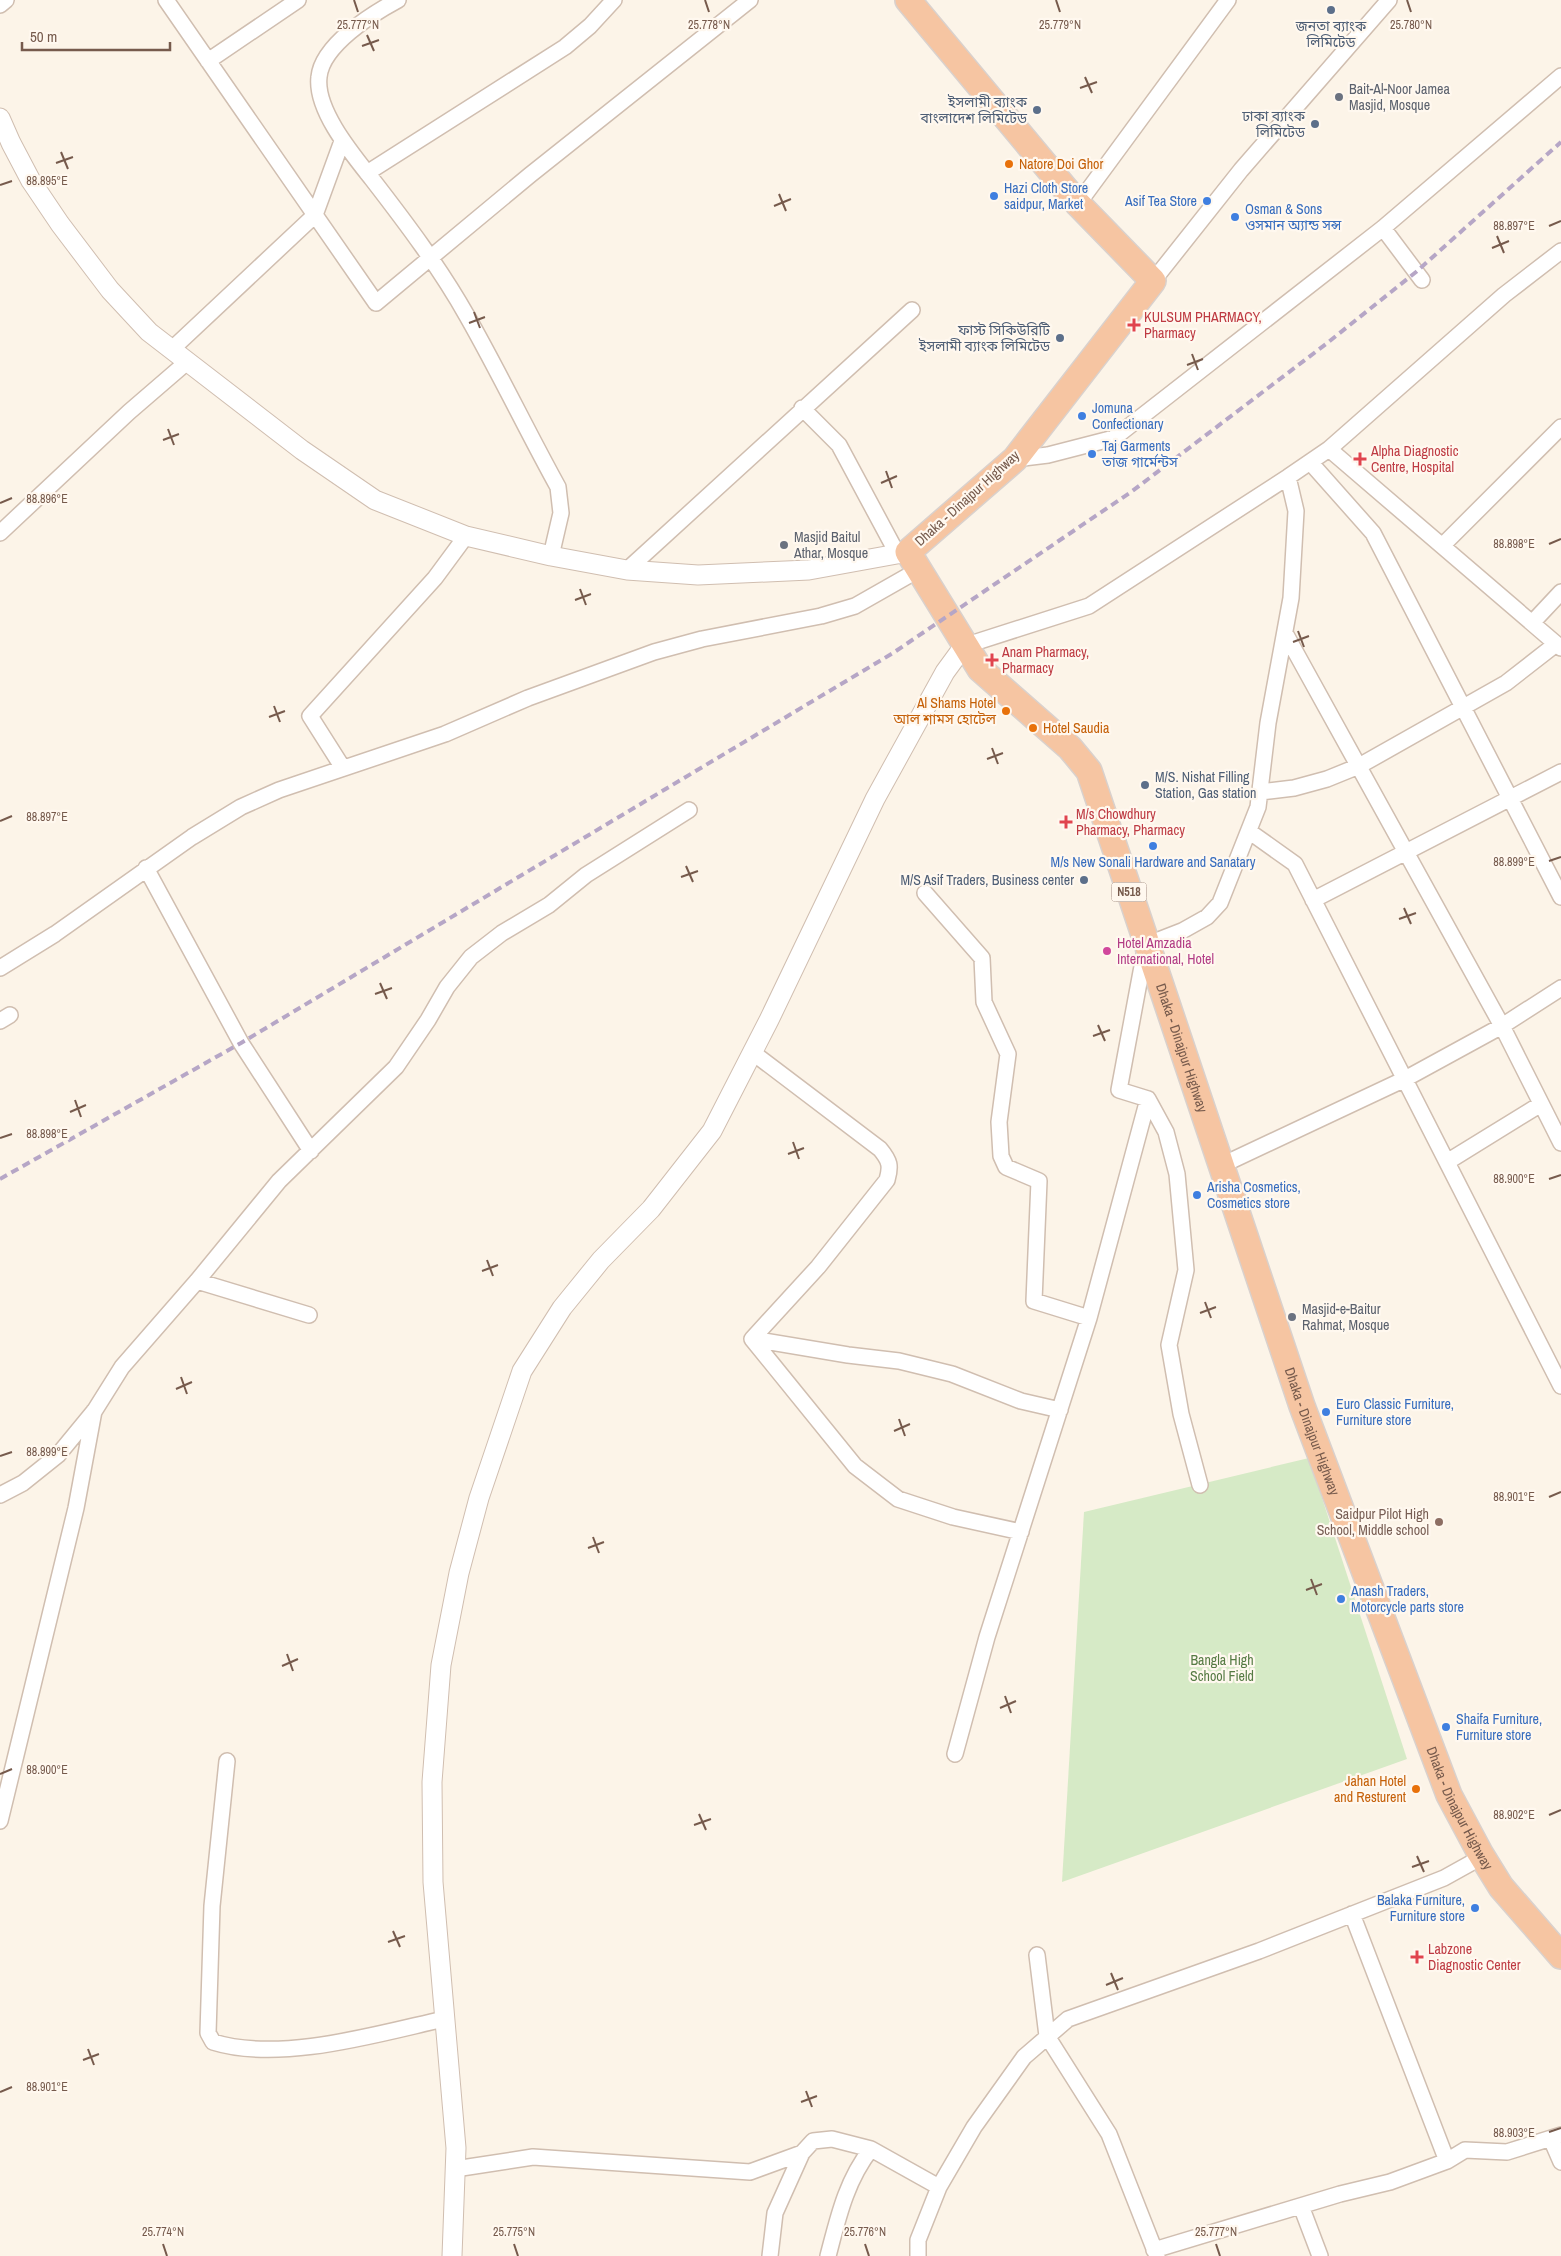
<svg xmlns="http://www.w3.org/2000/svg" width="1561" height="2256" font-family="'Archivo Narrow','Noto Sans Bengali',sans-serif">
  <style>
    .green { fill: #d6eac6 }
    .lines { fill: none; stroke-linecap: round; stroke-linejoin: round }
    .minor-casing { stroke: #d0beb0; stroke-width: 18 }
    .tertiary-casing { stroke: #d0beb0; stroke-width: 21 }
    .trunk-casing { stroke: #d9d1cd; stroke-width: 28 }
    .minor { stroke: #fff; stroke-width: 15 }
    .tertiary { stroke: #fff; stroke-width: 19 }
    .trunk { stroke: #f6c5a2; stroke-width: 25 }
    .rail { stroke: #b6a6c6; stroke-width: 4; stroke-dasharray: 8 5; stroke-linecap: butt }
    .ticks { fill: none; stroke: #765a4c; stroke-width: 2 }
    .service-dot { fill: #5c6f8a; stroke: #fff8ef; stroke-width: 2 }
    .worship-dot { fill: #6b7280; stroke: #fff8ef; stroke-width: 2 }
    .food-dot { fill: #e8710a; stroke: #fff8ef; stroke-width: 2 }
    .shop-dot { fill: #3f7fe0; stroke: #fff8ef; stroke-width: 2 }
    .health-dot { fill: #e0444e; stroke: #fff8ef; stroke-width: 2 }
    .hotel-dot { fill: #d1479c; stroke: #fff8ef; stroke-width: 2 }
    .education-dot { fill: #8d6e63; stroke: #fff8ef; stroke-width: 2 }
    .labels { text-anchor: middle; stroke-width: 4.5; stroke-linejoin: round; paint-order: stroke }
    .shield { fill: #fff8ef; stroke: #9f897d; stroke-width: 1 }
    .shield-label { font-size: 12px; font-weight: bold; fill: #765a4c }
    .service-label { font-size: 14px; fill: #4e5e75; stroke: #fff8ef; text-anchor: end }
    .worship-label { font-size: 14px; fill: #5b616d; stroke: #fff8ef; text-anchor: start }
    .food-label { font-size: 14px; fill: #c56008; stroke: #fff8ef; text-anchor: start }
    .shop-label { font-size: 14px; fill: #366cbe; stroke: #fff8ef; text-anchor: start }
    .health-label { font-size: 14px; fill: #be3a42; stroke: #fff8ef; text-anchor: start }
    .street-label { font-size: 14px; fill: #765a4c; stroke: #fff8ef }
    .hotel-label { font-size: 14px; fill: #b23c85; stroke: #fff8ef; text-anchor: start }
    .education-label { font-size: 14px; fill: #785e54; stroke: #fff8ef; text-anchor: end }
    .park-label { font-size: 14px; fill: #567b44; stroke: #fff8ef }
    .ticks-label { font-size: 12px; text-anchor: middle; fill: #765a4c; stroke: #fff8ef; stroke-width: 4.5; stroke-linejoin: round; paint-order: stroke }
  </style>
  <rect width="100%" height="100%" fill="#fcf4e8"/>
  <path class="green" d="M 1309,1458 L 1407,1759 L 1062,1882 L 1084,1512 Z"/>
  <g class="lines">
    <g class="minor-casing">
      <path id="minor" d="M 166,0 L 376,303 L 530,175 L 750,0
        M 398,0 C 372,14 322,45 319,77 C 315,110 353,155 372,179 C 406,223 440,268 467,316 C 499,372 527,431 558,487 L 561,513 L 551,556
        M 0,5 L 6,0
        M 208,61 L 298,0
        M 367,173 L 565,47 L 590,26 L 614,0
        M 1078,204 L 1228,0
        M 1383,228 L 1422,280
        M 1153,281 L 1241,170 L 1389,0
        M 171,350 L 315,215 L 342,141
        M 802,408 L 839,445 L 898,555
        M 1329,449 L 1561,648
        M 1015,459 L 1048,455 L 1114,438 L 1383,228 L 1561,76
        M 1310,462 L 1373,533 L 1561,897
        M 0,533 L 129,412 L 187,362
        M 1442,546 L 1561,427
        M 627,570 L 912,310
        M 1532,623 L 1561,592
        M 1285,633 L 1502,1026 L 1561,1143
        M 964,646 L 1089,606 L 1288,477 L 1329,449 L 1504,295 L 1561,251
        M 343,768 L 310,716 L 435,578 L 466,536
        M 1260,792 L 1294,788 L 1327,779 L 1359,766 L 1506,683 L 1556,644
        M 1250,832 L 1295,864 L 1561,1386
        M 146,868 L 241,1043 L 311,1151
        M 925,893 L 982,958 L 984,1002 L 1008,1054 L 999,1122 L 1001,1156 L 1006,1167 L 1039,1181 L 1034,1301 L 1089,1318
        M 1313,900 L 1561,772
        M 0,968 L 55,934 L 192,837 L 241,807 L 279,790 L 445,734 L 528,698 L 654,652 L 702,639 L 821,616 L 855,606 L 920,569
        M 0,1021 L 10,1015
        M 752,1052 L 880,1149 C 890,1161 891,1166 887,1180 L 818,1267 L 752,1339 L 855,1466 L 898,1499 L 953,1517 L 1021,1532
        M 1148,1099 L 1166,1132 L 1177,1174 L 1186,1270 L 1169,1345 L 1181,1414 L 1200,1485
        M 1447,1162 L 1541,1104
        M 1220,1166 L 1405,1079 L 1502,1026 L 1561,988
        M 197,1281 L 309,1315
        M 752,1339 L 848,1355 L 899,1361 L 952,1374 L 1021,1401 L 1060,1410
        M 0,1495 L 23,1483 L 58,1455 L 95,1410 L 122,1367 L 197,1281 L 279,1181 L 396,1067 L 428,1020 L 447,987 L 471,957 L 502,933 L 549,905 L 586,875 L 689,810
        M 955,1754 L 987,1637 L 1089,1318 L 1148,1099 L 1119,1090 L 1146,945 L 1182,931 L 1207,917 L 1220,903 L 1258,807 L 1268,723 L 1291,598 L 1296,511 L 1288,477
        M 227,1761 L 212,1906 L 208,2033 L 213,2042 C 280,2063 377,2034 444,2019
        M 0,1821 L 76,1508 L 94,1411
        M 1352,1914 L 1447,2161
        M 1037,1955 L 1047,2036 L 1109,2134 L 1157,2256
        M 1551,2139 L 1561,2162
        M 802,2153 L 813,2141 L 832,2139 L 871,2149
        M 455,2169 L 533,2157 L 750,2172 L 802,2153 L 775,2213 L 770,2256
        M 1301,2206 L 1320,2256
        M 1154,2250 L 1340,2194 L 1390,2182 L 1447,2161 L 1465,2150 L 1507,2152 L 1561,2135
        M 828,2256 C 838,2218 846,2181 871,2149 L 939,2187
        M 918,2256 L 918,2240 L 939,2187 L 974,2127 L 1024,2057 L 1068,2019 L 1259,1951 L 1444,1878 L 1480,1858 L 1480,1853"/>
    </g>
    <g class="tertiary-casing">
      <path id="tertiary" d="M 0,118 L 11,143 L 31,181 L 60,224 L 110,290 L 149,332 L 302,450 L 375,500 L 466,536 L 551,556 L 627,570 L 698,575 L 809,570 L 908,552
        M 452,2256 L 456,2148 L 433,1882 L 432,1782 L 441,1665 L 459,1573 L 479,1498 L 522,1371 L 562,1308 L 601,1260 L 651,1209 L 712,1131 L 769,1020 L 875,799 L 945,672 L 964,646"/>
    </g>
    <g class="trunk-casing">
      <g id="trunk">
        <path id="s1" d="M 908,0 L 1078,204 L 1153,281 L 1015,459 L 908,552 L 980,669 L 1070,748 L 1089,771 L 1302,1406 L 1449,1795 L 1480,1853 L 1501,1887 L 1561,1956"/>
      </g>
    </g>
    <use href="#minor" class="minor"/>
    <use href="#tertiary" class="tertiary"/>
    <use href="#trunk" class="trunk"/>
    <path class="rail" d="M 0,1179 L 241,1043 L 893,653 L 1131,492 L 1326,344 L 1416,272 L 1561,142"/>
  </g>
  <path class="ticks" d="M 354,0 L 358,12M 705,0 L 709,12M 1056,0 L 1060,12M 1407,0 L 1411,12M 367,35 L 374,51M 362,46 L 379,40M 1085,77 L 1092,93M 1080,88 L 1097,82M 61,152 L 68,169M 56,163 L 73,157M 0,185 L 12,181M 779,194 L 786,211M 774,206 L 791,199M 1549,226 L 1561,221M 1497,236 L 1504,253M 1492,248 L 1509,241M 474,312 L 480,328M 469,323 L 485,317M 1192,354 L 1198,370M 1187,365 L 1203,359M 168,429 L 174,445M 163,440 L 179,434M 886,471 L 892,488M 881,483 L 897,476M 0,503 L 12,498M 1549,544 L 1561,539M 580,589 L 586,605M 575,600 L 591,594M 1298,631 L 1304,647M 1293,642 L 1309,636M 274,706 L 280,722M 269,717 L 285,711M 992,748 L 998,764M 987,759 L 1003,753M 0,821 L 12,816M 1549,861 L 1561,857M 686,866 L 693,882M 681,877 L 698,871M 1404,908 L 1411,924M 1399,919 L 1416,913M 380,983 L 387,999M 375,994 L 392,988M 1098,1025 L 1105,1041M 1093,1036 L 1110,1030M 75,1100 L 81,1117M 70,1112 L 86,1105M 0,1138 L 12,1134M 793,1142 L 799,1159M 788,1154 L 804,1148M 1549,1179 L 1561,1175M 487,1260 L 493,1276M 482,1271 L 498,1265M 1205,1302 L 1211,1318M 1200,1313 L 1216,1307M 181,1377 L 187,1394M 176,1389 L 192,1382M 899,1419 L 905,1436M 894,1431 L 910,1424M 0,1456 L 12,1452M 1549,1497 L 1561,1492M 593,1537 L 599,1553M 588,1548 L 604,1542M 1311,1579 L 1317,1595M 1306,1590 L 1322,1584M 287,1654 L 293,1671M 282,1666 L 298,1659M 1005,1696 L 1011,1713M 1000,1708 L 1016,1701M 0,1774 L 12,1769M 699,1814 L 706,1830M 1549,1815 L 1561,1810M 694,1825 L 711,1819M 1417,1856 L 1424,1872M 1412,1867 L 1429,1861M 393,1931 L 400,1947M 388,1942 L 405,1936M 1111,1973 L 1118,1990M 1106,1985 L 1123,1978M 88,2049 L 94,2065M 83,2060 L 99,2054M 806,2091 L 812,2107M 0,2092 L 12,2087M 801,2102 L 817,2096M 1549,2132 L 1561,2128M 163,2244 L 167,2256M 514,2244 L 518,2256M 865,2244 L 869,2256M 1216,2244 L 1220,2256"/>
  <g class="service-dot">
    <circle cx="1331" cy="10" r="5"/>
    <circle cx="1037" cy="110" r="5"/>
    <circle cx="1315" cy="124" r="5"/>
    <circle cx="1060" cy="338" r="5"/>
    <circle cx="1145" cy="785" r="5"/>
    <circle cx="1084" cy="880" r="5"/>
  </g>
  <g class="worship-dot">
    <circle cx="1339" cy="97" r="5"/>
    <circle cx="784" cy="545" r="5"/>
    <circle cx="1292" cy="1317" r="5"/>
  </g>
  <g class="food-dot">
    <circle cx="1009" cy="164" r="5"/>
    <circle cx="1006" cy="711" r="5"/>
    <circle cx="1033" cy="728" r="5"/>
    <circle cx="1416" cy="1789" r="5"/>
  </g>
  <g class="shop-dot">
    <circle cx="994" cy="196" r="5"/>
    <circle cx="1207" cy="201" r="5"/>
    <circle cx="1235" cy="217" r="5"/>
    <circle cx="1082" cy="416" r="5"/>
    <circle cx="1092" cy="454" r="5"/>
    <circle cx="1153" cy="846" r="5"/>
    <circle cx="1197" cy="1195" r="5"/>
    <circle cx="1326" cy="1412" r="5"/>
    <circle cx="1341" cy="1599" r="5"/>
    <circle cx="1446" cy="1727" r="5"/>
    <circle cx="1475" cy="1908" r="5"/>
  </g>
  <g class="health-dot">
    <path d="M1131.5 317.5h5v5h5v5h-5v5h-5v-5h-5v-5h5z"/>
    <path d="M1357.5 451.5h5v5h5v5h-5v5h-5v-5h-5v-5h5z"/>
    <path d="M989.5 652.5h5v5h5v5h-5v5h-5v-5h-5v-5h5z"/>
    <path d="M1063.5 814.5h5v5h5v5h-5v5h-5v-5h-5v-5h5z"/>
    <path d="M1414.5 1949.5h5v5h5v5h-5v5h-5v-5h-5v-5h5z"/>
  </g>
  <circle class="hotel-dot" cx="1107" cy="951" r="5"/>
  <circle class="education-dot" cx="1439" cy="1522" r="5"/>
  <g class="labels">
    <rect class="shield" x="1111.5" y="882.5" width="35" height="19" rx="4"/>
    <g class="shield-label">
      <text x="1129" y="896">N518</text>
    </g>
    <g class="service-label">
      <text x="1331" y="31" text-anchor="middle">জনতা ব্যাংক<tspan x="1331" dy="16">লিমিটেড</tspan></text>
      <text x="1027" y="107">ইসলামী ব্যাংক<tspan x="1027" dy="16">বাংলাদেশ লিমিটেড</tspan></text>
      <text x="1305" y="121">ঢাকা ব্যাংক<tspan x="1305" dy="16">লিমিটেড</tspan></text>
      <text x="1050" y="335">ফাস্ট সিকিউরিটি<tspan x="1050" dy="16">ইসলামী ব্যাংক লিমিটেড</tspan></text>
      <text x="1155" y="782" text-anchor="start">M/S. Nishat Filling<tspan x="1155" dy="16">Station, Gas station</tspan></text>
      <text x="1074" y="885">M/S Asif Traders, Business center</text>
    </g>
    <g class="worship-label">
      <text x="1349" y="94">Bait-Al-Noor Jamea<tspan x="1349" dy="16">Masjid, Mosque</tspan></text>
      <text x="794" y="542">Masjid Baitul<tspan x="794" dy="16">Athar, Mosque</tspan></text>
      <text x="1302" y="1314">Masjid-e-Baitur<tspan x="1302" dy="16">Rahmat, Mosque</tspan></text>
    </g>
    <g class="food-label">
      <text x="1019" y="169">Natore Doi Ghor</text>
      <text x="996" y="708" text-anchor="end">Al Shams Hotel<tspan x="996" dy="16">আল শামস হোটেল</tspan></text>
      <text x="1043" y="733">Hotel Saudia</text>
      <text x="1406" y="1786" text-anchor="end">Jahan Hotel<tspan x="1406" dy="16">and Resturent</tspan></text>
    </g>
    <g class="shop-label">
      <text x="1004" y="193">Hazi Cloth Store<tspan x="1004" dy="16">saidpur, Market</tspan></text>
      <text x="1197" y="206" text-anchor="end">Asif Tea Store</text>
      <text x="1245" y="214">Osman &amp; Sons<tspan x="1245" dy="16">ওসমান অ্যান্ড সন্স</tspan></text>
      <text x="1092" y="413">Jomuna<tspan x="1092" dy="16">Confectionary</tspan></text>
      <text x="1102" y="451">Taj Garments<tspan x="1102" dy="16">তাজ গার্মেন্টস</tspan></text>
      <text x="1153" y="867" text-anchor="middle">M/s New Sonali Hardware and Sanatary</text>
      <text x="1207" y="1192">Arisha Cosmetics,<tspan x="1207" dy="16">Cosmetics store</tspan></text>
      <text x="1336" y="1409">Euro Classic Furniture,<tspan x="1336" dy="16">Furniture store</tspan></text>
      <text x="1351" y="1596">Anash Traders,<tspan x="1351" dy="16">Motorcycle parts store</tspan></text>
      <text x="1456" y="1724">Shaifa Furniture,<tspan x="1456" dy="16">Furniture store</tspan></text>
      <text x="1465" y="1905" text-anchor="end">Balaka Furniture,<tspan x="1465" dy="16">Furniture store</tspan></text>
    </g>
    <g class="health-label">
      <text x="1144" y="322">KULSUM PHARMACY,<tspan x="1144" dy="16">Pharmacy</tspan></text>
      <text x="1371" y="456">Alpha Diagnostic<tspan x="1371" dy="16">Centre, Hospital</tspan></text>
      <text x="1002" y="657">Anam Pharmacy,<tspan x="1002" dy="16">Pharmacy</tspan></text>
      <text x="1076" y="819">M/s Chowdhury<tspan x="1076" dy="16">Pharmacy, Pharmacy</tspan></text>
      <text x="1428" y="1954">Labzone<tspan x="1428" dy="16">Diagnostic Center</tspan></text>
    </g>
    <g class="street-label">
      <text transform="translate(967 498) rotate(-42)" y="5">Dhaka - Dinajpur Highway</text>
      <text dy="5" stroke="none"><textPath href="#s1" startOffset="1319">Dhaka - Dinajpur Highway</textPath></text>
      <text dy="5" stroke="none"><textPath href="#s1" startOffset="1724">Dhaka - Dinajpur Highway</textPath></text>
      <text dy="5" stroke="none"><textPath href="#s1" startOffset="2129">Dhaka - Dinajpur Highway</textPath></text>
    </g>
    <g class="hotel-label">
      <text x="1117" y="948">Hotel Amzadia<tspan x="1117" dy="16">International, Hotel</tspan></text>
    </g>
    <g class="education-label">
      <text x="1429" y="1519">Saidpur Pilot High<tspan x="1429" dy="16">School, Middle school</tspan></text>
    </g>
    <g class="park-label">
      <text x="1222" y="1665">Bangla High<tspan x="1222" dy="16">School Field</tspan></text>
    </g>
  </g>
  <g class="ticks-label">
    <text x="358" y="29">25.777°N</text>
    <text x="709" y="29">25.778°N</text>
    <text x="1060" y="29">25.779°N</text>
    <text x="1411" y="29">25.780°N</text>
    <text x="47" y="185">88.895°E</text>
    <text x="1514" y="230">88.897°E</text>
    <text x="47" y="503">88.896°E</text>
    <text x="1514" y="548">88.898°E</text>
    <text x="47" y="821">88.897°E</text>
    <text x="1514" y="866">88.899°E</text>
    <text x="47" y="1138">88.898°E</text>
    <text x="1514" y="1183">88.900°E</text>
    <text x="47" y="1456">88.899°E</text>
    <text x="1514" y="1501">88.901°E</text>
    <text x="47" y="1774">88.900°E</text>
    <text x="1514" y="1819">88.902°E</text>
    <text x="47" y="2091">88.901°E</text>
    <text x="1514" y="2137">88.903°E</text>
    <text x="163" y="2236">25.774°N</text>
    <text x="514" y="2236">25.775°N</text>
    <text x="865" y="2236">25.776°N</text>
    <text x="1216" y="2236">25.777°N</text>
  </g>
  <path d="M22 42v8h148v-8" fill="none" stroke="#765a4c" stroke-width="2.5"/>
  <text x="30" y="42" font-size="15" fill="#765a4c" stroke="#fff8ef" stroke-width="4" paint-order="stroke">50 m</text>
</svg>
